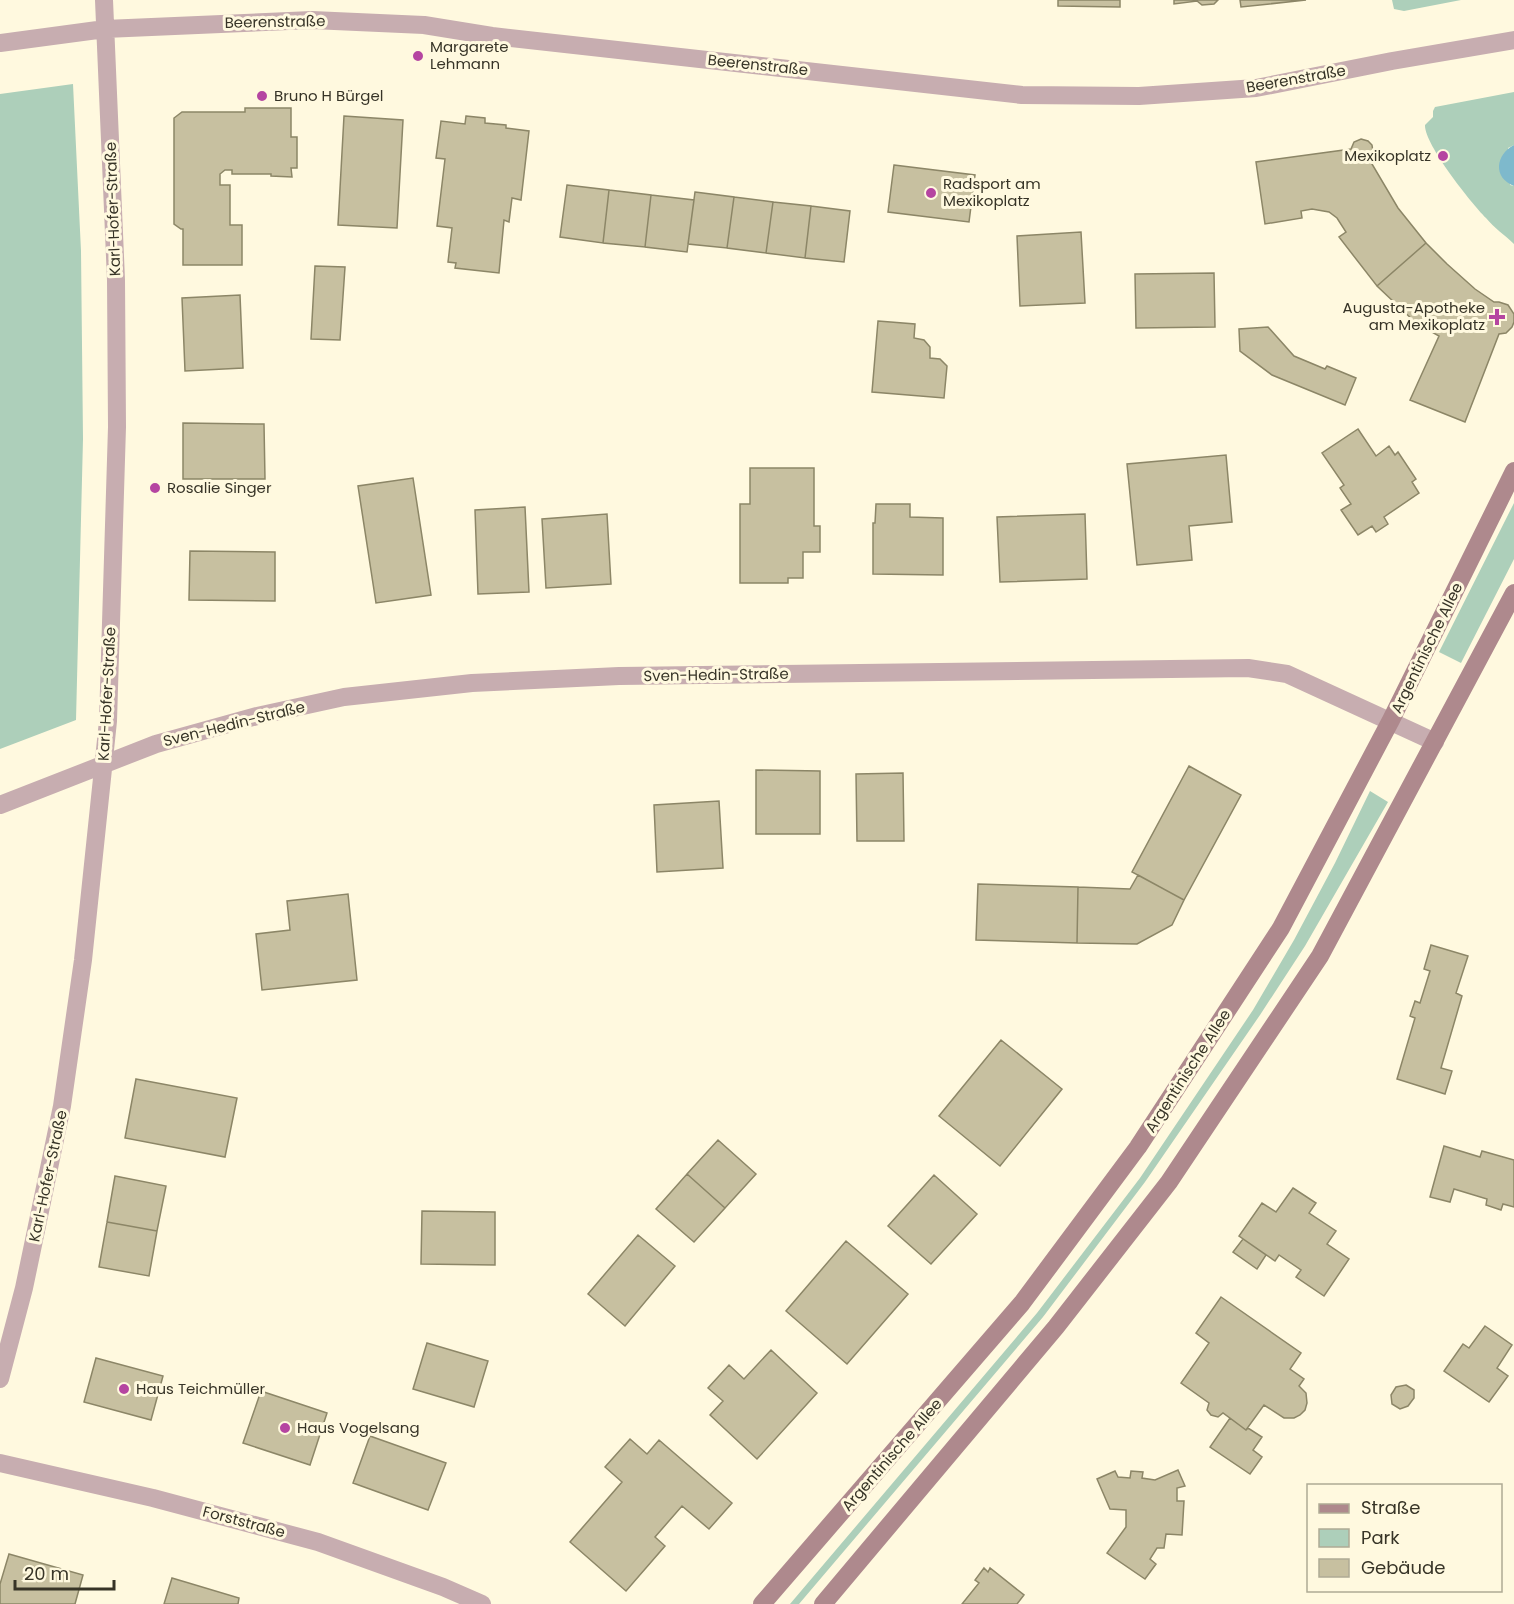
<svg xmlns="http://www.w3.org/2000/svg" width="1514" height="1604" font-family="Poppins,sans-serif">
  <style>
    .green { fill: #adcfba }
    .water { fill: #7eb9cc }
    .building { fill: #c7c0a0; stroke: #8c8667; stroke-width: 1.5 }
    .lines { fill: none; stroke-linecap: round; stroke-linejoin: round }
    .minor { stroke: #c7adb0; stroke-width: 18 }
    .secondary { stroke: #ae898d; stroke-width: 18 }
    .poi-dot { fill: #b545a1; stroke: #fff9df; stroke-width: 2 }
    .labels { text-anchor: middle; stroke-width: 6; stroke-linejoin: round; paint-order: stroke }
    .street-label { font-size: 15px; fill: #373427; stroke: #fff9df }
    .poi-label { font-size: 15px; fill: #373427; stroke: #fff9df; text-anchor: start }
  </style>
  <rect width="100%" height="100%" fill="#fff9df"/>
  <path class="green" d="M 1392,0 L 1461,0 L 1404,11 L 1394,9 Z
    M 73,84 L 81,251 L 83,439 L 76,720 L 0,749 L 0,94 Z
    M 1514,92 L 1514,145 L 1508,148 L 1510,185 L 1514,186 L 1514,244 C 1505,235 1494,228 1486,218 C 1471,203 1424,144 1425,125 L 1433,117 L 1433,111 L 1435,107 Z
    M 1514,503 L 1514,559 L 1461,663 L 1439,652 Z
    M 1370,791 L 1388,802 L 1305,946 L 1260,1015 L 1145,1182 L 1043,1317 L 799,1604 L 790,1604 L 1037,1313 L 1140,1178 L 1253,1010 L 1294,940 L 1335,863 Z"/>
  <path class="water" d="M 1514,145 L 1514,186 C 1493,178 1495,155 1514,145 Z"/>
  <path class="building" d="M 1058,0 L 1120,0 L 1120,7 L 1058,6 Z
    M 1174,0 L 1218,0 L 1214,4 L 1202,5 L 1197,1 L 1174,4 Z
    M 1240,0 L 1306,0 L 1241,7 Z
    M 245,108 L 291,108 L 291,137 L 297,137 L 297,168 L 291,168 L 292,177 L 271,176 L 271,174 L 232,174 L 232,170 L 225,170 L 220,174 L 220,185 L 230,185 L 230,225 L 242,225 L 242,265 L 183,265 L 183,229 L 181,229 L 174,224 L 174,118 L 182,112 L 245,112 Z
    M 344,116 L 403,120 L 397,228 L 338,225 Z
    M 466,116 L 485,118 L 485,123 L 506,125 L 506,128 L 529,131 L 521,200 L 512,198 L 509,222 L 504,220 L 499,273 L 455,268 L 456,263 L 448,262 L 452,228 L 437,226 L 445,159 L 436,158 L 441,121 L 465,124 Z
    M 1361,139 L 1368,141 L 1372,145 L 1373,152 L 1369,159 L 1398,208 L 1426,243 L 1377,286 L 1339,237 L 1346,232 L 1337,218 L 1329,212 L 1312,209 L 1301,211 L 1302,218 L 1265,224 L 1256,162 L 1351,149 L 1354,142 Z
    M 894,165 L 975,175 L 969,222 L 888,212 Z
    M 567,185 L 609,190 L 603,243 L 560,237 Z
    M 609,190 L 651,195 L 645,247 L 603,243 Z
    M 695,192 L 734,197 L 727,248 L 688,244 Z
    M 651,195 L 694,200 L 687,252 L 645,247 Z
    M 734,197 L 773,202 L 766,253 L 727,248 Z
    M 773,202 L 811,206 L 805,258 L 766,253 Z
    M 811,206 L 850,211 L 844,262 L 805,258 Z
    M 1081,232 L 1085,303 L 1020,306 L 1017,236 Z
    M 1426,243 L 1447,264 L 1475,289 L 1494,302 L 1499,302 L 1508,305 L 1514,314 L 1514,322 L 1512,327 L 1506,333 L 1499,334 L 1465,422 L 1410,400 L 1439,336 L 1416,323 L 1377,286 Z
    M 315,266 L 345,267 L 340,340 L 311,339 Z
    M 1214,273 L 1215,327 L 1136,328 L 1135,274 Z
    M 240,295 L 243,368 L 185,371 L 182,298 Z
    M 878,321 L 915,324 L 914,338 L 924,340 L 930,347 L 930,358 L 940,359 L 947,366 L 944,398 L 872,392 Z
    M 1268,327 L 1294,356 L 1325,369 L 1327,366 L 1356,378 L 1345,405 L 1272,375 L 1240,351 L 1239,329 Z
    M 183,423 L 264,424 L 265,479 L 183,479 Z
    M 1358,429 L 1376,456 L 1389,446 L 1395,455 L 1398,452 L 1416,479 L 1412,482 L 1419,493 L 1384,517 L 1388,524 L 1376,532 L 1372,526 L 1358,535 L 1341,510 L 1351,504 L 1340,488 L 1344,485 L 1322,453 Z
    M 1226,455 L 1232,522 L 1189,526 L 1192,560 L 1137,565 L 1127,464 Z
    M 750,468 L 814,468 L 814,526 L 820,526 L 820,552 L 803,552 L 803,578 L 788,578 L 788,583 L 740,583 L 740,504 L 750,504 Z
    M 413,478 L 431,595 L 376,603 L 358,486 Z
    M 876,504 L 910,504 L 910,517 L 943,518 L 943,575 L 873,574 L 873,523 L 875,523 Z
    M 525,507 L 529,592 L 478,594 L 475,510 Z
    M 607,514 L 611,584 L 546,588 L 542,519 Z
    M 1085,514 L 1087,579 L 1000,582 L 997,517 Z
    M 190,551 L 275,552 L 275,601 L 189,600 Z
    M 1189,766 L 1241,795 L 1184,900 L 1132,872 Z
    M 756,770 L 820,771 L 820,834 L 756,834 Z
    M 903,773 L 904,841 L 857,841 L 856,774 Z
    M 719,801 L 723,868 L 657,872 L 654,805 Z
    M 1138,875 L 1184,900 L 1172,925 L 1137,944 L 1077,943 L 1078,887 L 1130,889 Z
    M 978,884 L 1078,887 L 1077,943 L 976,940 Z
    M 348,894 L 357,980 L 262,990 L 256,934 L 290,930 L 287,901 Z
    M 1431,945 L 1468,956 L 1456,993 L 1462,996 L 1441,1068 L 1452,1071 L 1445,1094 L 1397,1079 L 1415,1018 L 1410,1016 L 1415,1001 L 1420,1003 L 1430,971 L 1424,969 Z
    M 1001,1040 L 1062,1089 L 1000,1166 L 939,1116 Z
    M 136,1079 L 237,1098 L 225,1157 L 125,1138 Z
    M 718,1140 L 756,1174 L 725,1208 L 687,1174 Z
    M 1444,1146 L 1480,1157 L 1482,1151 L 1514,1160 L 1514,1207 L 1503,1204 L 1501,1210 L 1486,1205 L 1487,1199 L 1454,1189 L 1450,1202 L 1430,1197 Z
    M 687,1174 L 725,1208 L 694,1242 L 656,1209 Z
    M 934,1175 L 977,1214 L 931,1264 L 888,1226 Z
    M 115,1176 L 166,1186 L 157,1231 L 107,1222 Z
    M 1293,1188 L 1316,1203 L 1309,1213 L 1336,1231 L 1327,1244 L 1349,1259 L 1324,1296 L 1296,1277 L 1301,1270 L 1279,1255 L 1275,1261 L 1239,1236 L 1262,1203 L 1276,1212 Z
    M 422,1211 L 495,1212 L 495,1265 L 421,1264 Z
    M 107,1222 L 157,1231 L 149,1276 L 99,1267 Z
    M 638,1235 L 675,1266 L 625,1326 L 588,1294 Z
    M 1243,1239 L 1266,1255 L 1257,1269 L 1233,1252 Z
    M 846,1241 L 908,1294 L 847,1364 L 786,1311 Z
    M 1221,1297 L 1301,1353 L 1290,1369 L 1304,1379 L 1299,1386 L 1306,1393 L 1307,1403 L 1305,1410 L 1300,1415 L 1294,1418 L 1284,1418 L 1264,1405 L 1246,1430 L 1223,1413 L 1218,1417 L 1211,1415 L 1207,1410 L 1209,1403 L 1181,1383 L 1209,1343 L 1196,1333 Z
    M 1485,1326 L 1512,1345 L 1497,1368 L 1508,1376 L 1489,1402 L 1444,1371 L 1463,1344 L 1469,1348 Z
    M 427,1343 L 488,1361 L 474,1407 L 413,1389 Z
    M 771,1350 L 817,1393 L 757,1459 L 710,1415 L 723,1401 L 708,1388 L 729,1365 L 744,1379 Z
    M 96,1358 L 163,1376 L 151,1420 L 84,1402 Z
    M 1406,1385 L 1414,1390 L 1414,1398 L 1408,1406 L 1400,1409 L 1392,1404 L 1391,1395 L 1396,1387 Z
    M 261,1391 L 327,1413 L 310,1465 L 243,1443 Z
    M 1230,1418 L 1246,1430 L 1248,1428 L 1262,1437 L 1253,1450 L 1262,1457 L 1250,1474 L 1210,1447 Z
    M 370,1436 L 446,1463 L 428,1510 L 353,1483 Z
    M 630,1439 L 647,1454 L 659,1440 L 732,1503 L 709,1529 L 682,1506 L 655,1537 L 665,1546 L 626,1591 L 570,1542 L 622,1482 L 605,1467 Z
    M 1178,1470 L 1185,1486 L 1177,1488 L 1177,1501 L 1184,1501 L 1182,1535 L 1166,1534 L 1164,1548 L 1157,1548 L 1150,1559 L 1156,1564 L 1145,1579 L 1107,1553 L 1126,1527 L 1126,1510 L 1110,1509 L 1097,1479 L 1115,1471 L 1118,1477 L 1130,1478 L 1131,1471 L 1143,1472 L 1142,1478 L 1155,1480 Z
    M 9,1554 L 83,1575 L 75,1604 L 0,1604 L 0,1584 Z
    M 984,1568 L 988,1572 L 990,1568 L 1024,1595 L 1017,1604 L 962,1604 L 979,1583 L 975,1580 Z
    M 172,1578 L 239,1598 L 238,1604 L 164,1604 Z"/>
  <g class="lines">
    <path class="minor" d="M 0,43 L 105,29 L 312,20 L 424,25 L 492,36 L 1022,95 L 1139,96 L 1256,88 L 1392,61 L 1514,40
      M 0,805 L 156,744 L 257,716 L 344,697 L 472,683 L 619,676 L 1248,668 L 1287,674 L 1435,742
      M 0,1379 L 24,1288 L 62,1106 L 83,960 L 108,721 L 117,427 L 116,280 L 104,0
      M 0,1463 L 153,1498 L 318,1542 L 443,1587 L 482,1604"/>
    <path class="secondary" d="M 762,1604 L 1022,1303 L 1138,1147 L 1281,928 L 1391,720 L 1514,471
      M 823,1604 L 1056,1327 L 1169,1182 L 1320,956 L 1514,593"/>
  </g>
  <g class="poi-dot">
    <circle cx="418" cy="56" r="6"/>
    <circle cx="262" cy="96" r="6"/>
    <circle cx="1443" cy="156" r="6"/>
    <circle cx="931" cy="193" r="6"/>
    <path d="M1494 308h6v6h6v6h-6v6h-6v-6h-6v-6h6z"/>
    <circle cx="155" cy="488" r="6"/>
    <circle cx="124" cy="1389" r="6"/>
    <circle cx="285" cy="1428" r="6"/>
  </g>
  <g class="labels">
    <g class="street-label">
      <text transform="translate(275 22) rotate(-1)" y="5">Beerenstraße</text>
      <text transform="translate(758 65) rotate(6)" y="5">Beerenstraße</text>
      <text transform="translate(1296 79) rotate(-10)" y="5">Beerenstraße</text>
      <text transform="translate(113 209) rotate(-92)" y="5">Karl-Hofer-Straße</text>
      <text transform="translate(1427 648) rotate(-64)" y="5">Argentinische Allee</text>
      <text transform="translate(716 675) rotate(-1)" y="5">Sven-Hedin-Straße</text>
      <text transform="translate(107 694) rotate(-87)" y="5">Karl-Hofer-Straße</text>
      <text transform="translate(234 724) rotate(-14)" y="5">Sven-Hedin-Straße</text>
      <text transform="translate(1188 1071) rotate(-57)" y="5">Argentinische Allee</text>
      <text transform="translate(48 1176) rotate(-78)" y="5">Karl-Hofer-Straße</text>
      <text transform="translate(892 1455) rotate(-49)" y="5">Argentinische Allee</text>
      <text transform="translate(244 1522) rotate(15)" y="5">Forststraße</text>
    </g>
    <g class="poi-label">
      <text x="430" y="52">Margarete<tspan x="430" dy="17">Lehmann</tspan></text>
      <text x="274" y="101">Bruno H Bürgel</text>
      <text x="1431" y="161" text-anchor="end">Mexikoplatz</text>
      <text x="943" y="189">Radsport am<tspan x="943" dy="17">Mexikoplatz</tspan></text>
      <text x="1485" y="313" text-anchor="end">Augusta-Apotheke<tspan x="1485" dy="17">am Mexikoplatz</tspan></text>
      <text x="167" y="493">Rosalie Singer</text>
      <text x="136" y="1394">Haus Teichmüller</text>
      <text x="297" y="1433">Haus Vogelsang</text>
    </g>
  </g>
  <rect x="1307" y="1484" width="195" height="108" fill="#fff9df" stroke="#afaa95" stroke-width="1.5"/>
  <rect x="1319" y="1504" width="30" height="9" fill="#ae898d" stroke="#afaa95" stroke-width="1.5"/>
  <text x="1361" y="1514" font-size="18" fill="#373427">Straße</text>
  <rect x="1319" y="1529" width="30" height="18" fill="#adcfba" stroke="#afaa95" stroke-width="1.5"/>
  <text x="1361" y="1544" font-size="18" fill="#373427">Park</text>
  <rect x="1319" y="1559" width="30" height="18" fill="#c7c0a0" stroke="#afaa95" stroke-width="1.5"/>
  <text x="1361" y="1574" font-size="18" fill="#373427">Gebäude</text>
  <path d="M15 1580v9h99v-9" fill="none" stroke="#373427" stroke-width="3"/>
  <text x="24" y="1580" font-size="18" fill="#373427" stroke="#fff9df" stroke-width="4.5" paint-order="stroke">20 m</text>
</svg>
